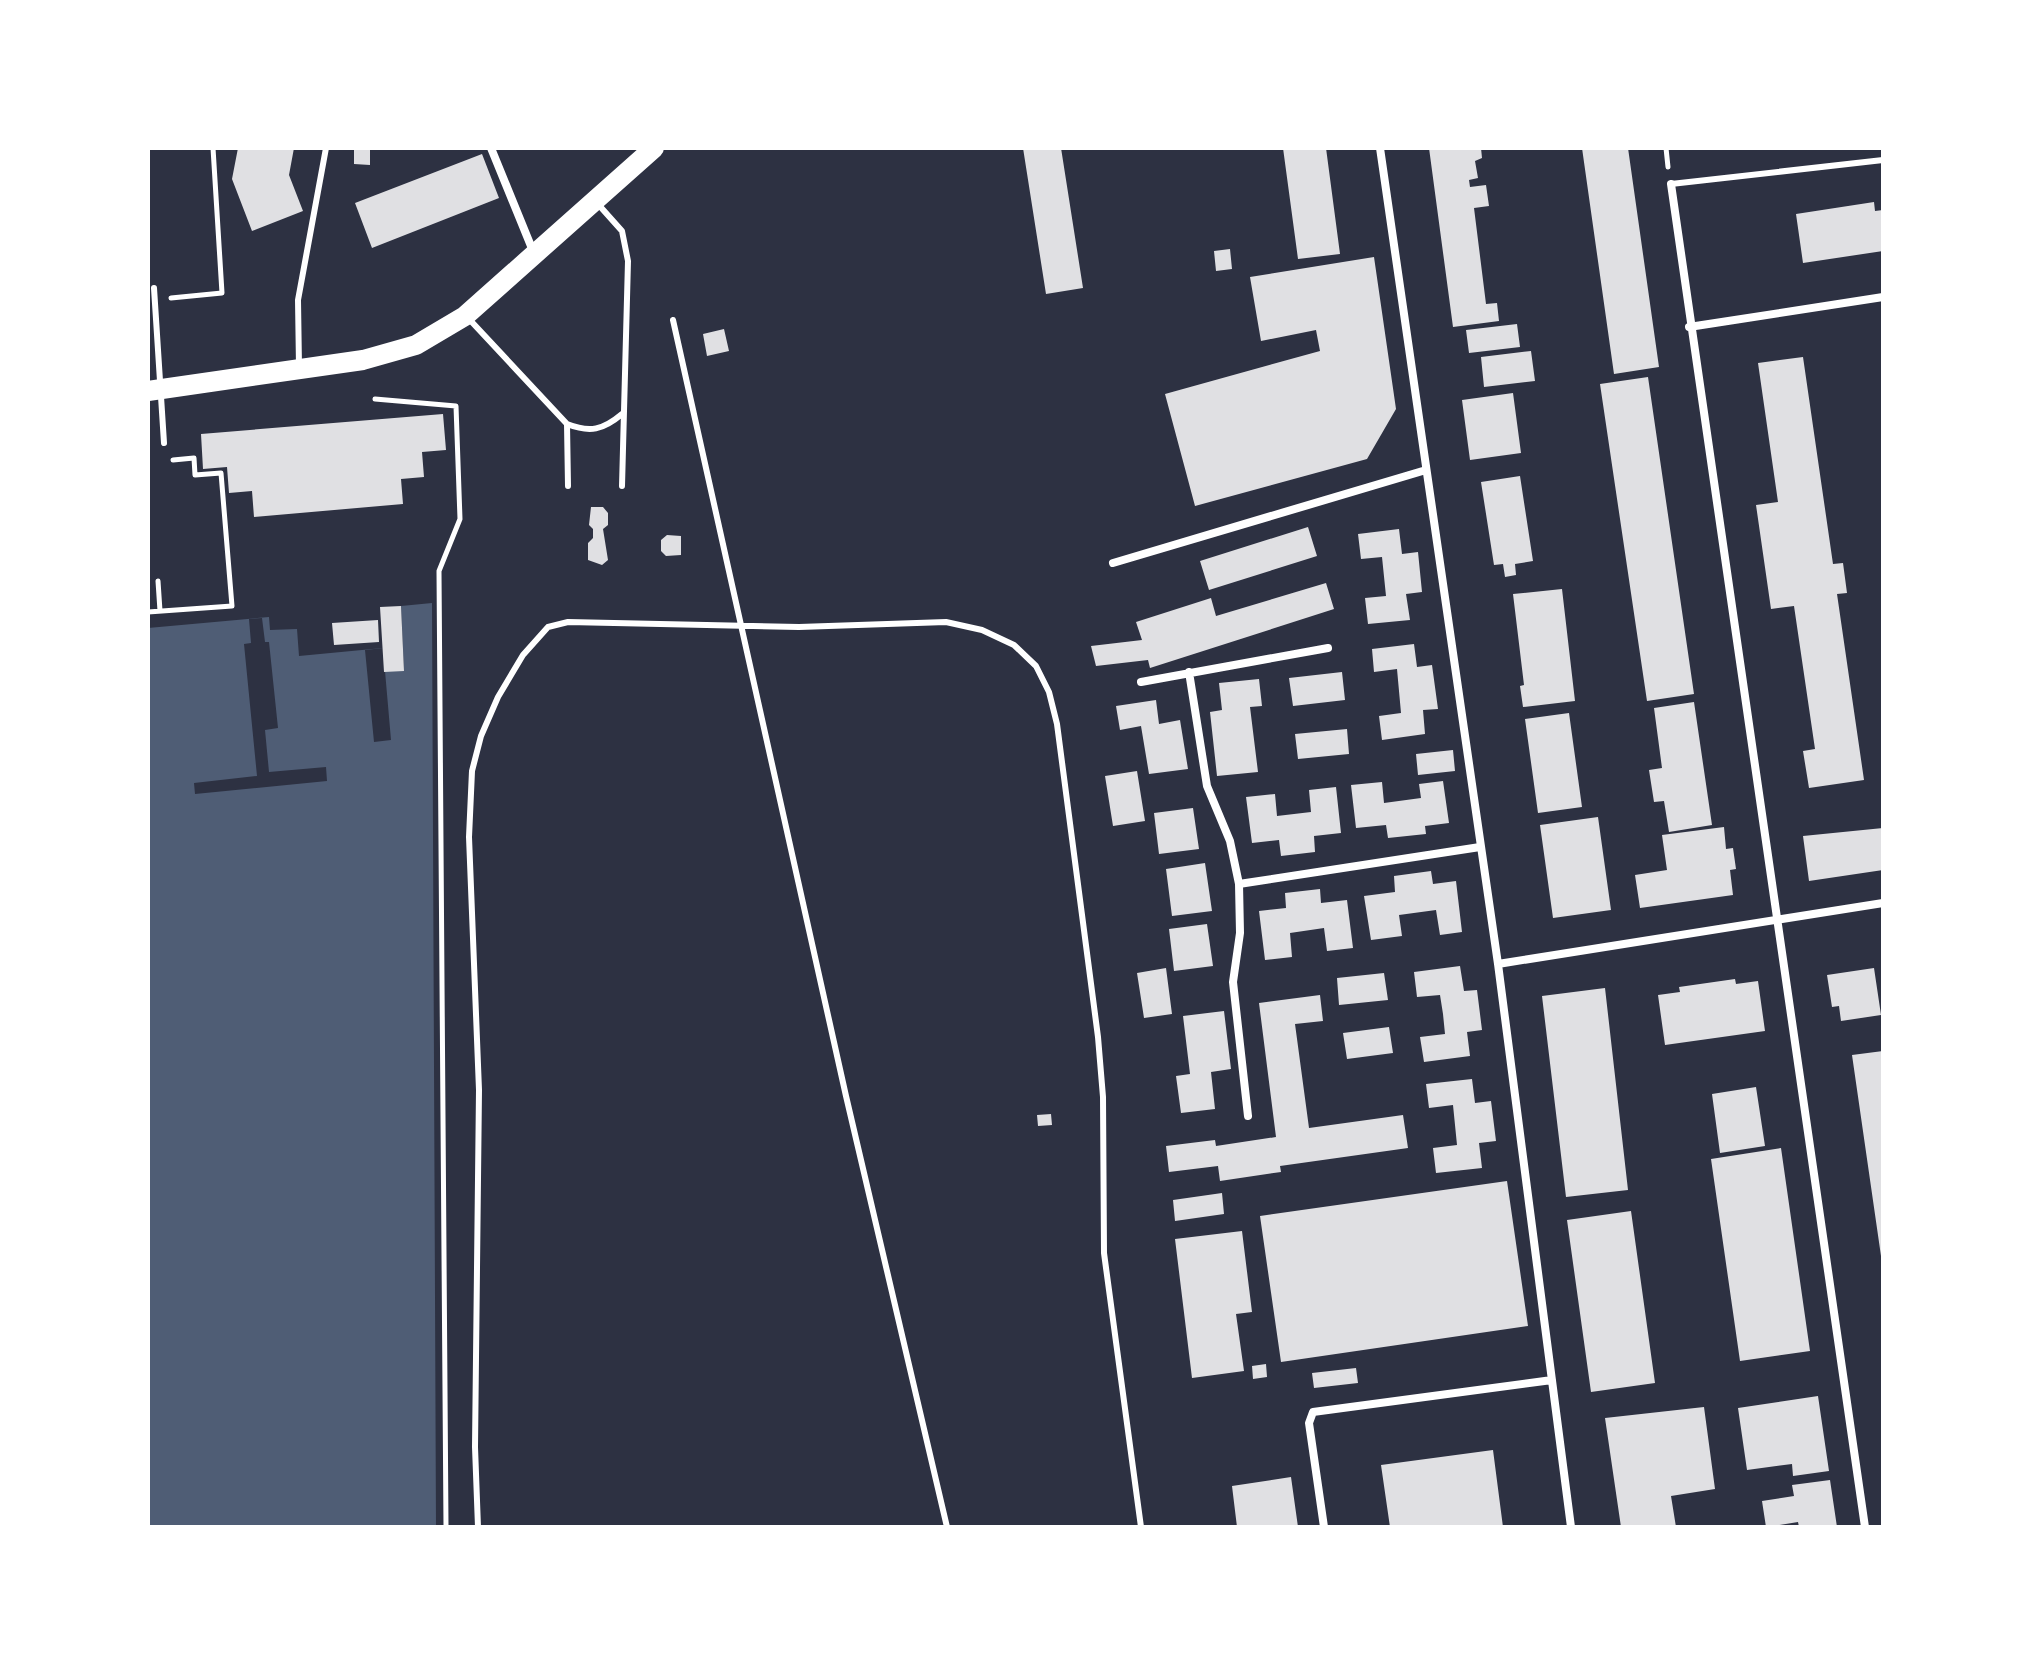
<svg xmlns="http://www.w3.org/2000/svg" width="2031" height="1675" font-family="Spectral,serif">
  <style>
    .water { fill: #4f5d75 }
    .pier { fill: #2d3142 }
    .building { fill: #e0e0e3 }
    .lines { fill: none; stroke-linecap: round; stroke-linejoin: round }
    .path { stroke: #fff; stroke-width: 5 }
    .service { stroke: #fff; stroke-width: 6 }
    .minor { stroke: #fff; stroke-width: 8 }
    .primary { stroke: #fff; stroke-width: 20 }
  </style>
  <rect width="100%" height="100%" fill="#2d3142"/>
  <path class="water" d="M 432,603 L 436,1527 L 148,1527 L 148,628 L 269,617 L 270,630 L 297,629 L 299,656 L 383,648 L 404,671 L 401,606 Z"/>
  <path class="pier" d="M 262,618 L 265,642 L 269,642 L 278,728 L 265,730 L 269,772 L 326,767 L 327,781 L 195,794 L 194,783 L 257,776 L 244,644 L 251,643 L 249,619 Z
    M 383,648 L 391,740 L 374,742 L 365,650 Z"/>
  <path class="building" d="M 238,148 L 294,148 L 289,175 L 303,211 L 252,231 L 232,179 Z
    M 1023,148 L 1061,148 L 1083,288 L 1046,294 Z
    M 1283,148 L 1326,148 L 1340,254 L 1298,259 Z
    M 1429,148 L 1481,148 L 1482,158 L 1475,161 L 1478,178 L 1469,180 L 1470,187 L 1486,185 L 1489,206 L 1474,208 L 1486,304 L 1497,303 L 1499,321 L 1453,327 Z
    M 1582,148 L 1628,148 L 1659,367 L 1614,374 Z
    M 354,149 L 370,149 L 370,165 L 354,164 Z
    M 482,154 L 499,198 L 372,248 L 355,203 Z
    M 1874,202 L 1875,211 L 1883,210 L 1883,251 L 1803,263 L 1796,214 Z
    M 1230,249 L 1232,269 L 1216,271 L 1214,251 Z
    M 1374,257 L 1396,409 L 1367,459 L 1195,506 L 1165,394 L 1320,351 L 1316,330 L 1261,341 L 1250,277 Z
    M 1517,324 L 1520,347 L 1469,353 L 1466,330 Z
    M 724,329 L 729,351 L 707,356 L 703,334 Z
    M 1531,351 L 1535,381 L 1484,387 L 1481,357 Z
    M 1803,357 L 1833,564 L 1843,563 L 1847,593 L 1837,594 L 1864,780 L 1809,788 L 1803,751 L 1815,749 L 1794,606 L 1771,609 L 1756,505 L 1778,502 L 1758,363 Z
    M 1648,377 L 1694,694 L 1647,701 L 1600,384 Z
    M 1513,393 L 1521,453 L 1470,460 L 1462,400 Z
    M 443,414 L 446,450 L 422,452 L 424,477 L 401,479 L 403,504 L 254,517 L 252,491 L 229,493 L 227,467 L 203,469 L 201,434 Z
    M 1520,476 L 1533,561 L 1515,564 L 1516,575 L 1505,577 L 1503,564 L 1494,565 L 1481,482 Z
    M 591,507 L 603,507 L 608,513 L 608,525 L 603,529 L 608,560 L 602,565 L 588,560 L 588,543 L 593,538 L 593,529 L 589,525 Z
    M 1308,527 L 1317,556 L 1209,590 L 1200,561 Z
    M 1399,529 L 1402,554 L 1418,552 L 1422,592 L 1406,594 L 1410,620 L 1368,624 L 1365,598 L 1386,596 L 1382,557 L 1361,559 L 1358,534 Z
    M 667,535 L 681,536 L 681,555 L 666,556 L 661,551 L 661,540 Z
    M 1326,583 L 1334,609 L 1150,668 L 1148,660 L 1096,666 L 1091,646 L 1142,640 L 1136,622 L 1211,598 L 1216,616 Z
    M 1562,589 L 1575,701 L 1523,707 L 1520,686 L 1524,685 L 1513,594 Z
    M 401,606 L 404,671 L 384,672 L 380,607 Z
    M 378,620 L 379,642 L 334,645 L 332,623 Z
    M 1414,644 L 1417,667 L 1432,665 L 1438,709 L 1423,710 L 1425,734 L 1382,740 L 1379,716 L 1401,713 L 1397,669 L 1374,672 L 1372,649 Z
    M 1342,672 L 1345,700 L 1293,706 L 1289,678 Z
    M 1259,679 L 1262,706 L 1250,707 L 1258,772 L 1217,776 L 1210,712 L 1222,710 L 1219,683 Z
    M 1156,700 L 1159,724 L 1180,720 L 1188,769 L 1149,774 L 1141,726 L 1120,730 L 1116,706 Z
    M 1694,702 L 1712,825 L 1669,832 L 1664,801 L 1654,802 L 1649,770 L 1662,768 L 1654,708 Z
    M 1569,713 L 1582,807 L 1538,813 L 1525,719 Z
    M 1347,729 L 1349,754 L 1298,759 L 1295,734 Z
    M 1453,750 L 1455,771 L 1418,775 L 1416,754 Z
    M 1137,771 L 1145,821 L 1113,826 L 1105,776 Z
    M 1443,781 L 1449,823 L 1425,826 L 1426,834 L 1388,838 L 1386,825 L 1356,828 L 1351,785 L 1382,782 L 1384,803 L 1421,798 L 1419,784 Z
    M 1336,787 L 1341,833 L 1314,836 L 1315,852 L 1281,856 L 1279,840 L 1252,843 L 1246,797 L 1275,794 L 1277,816 L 1311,812 L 1309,790 Z
    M 1193,808 L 1199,849 L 1159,854 L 1154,813 Z
    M 1598,817 L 1611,910 L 1553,918 L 1540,825 Z
    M 1724,827 L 1726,849 L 1733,848 L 1736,869 L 1730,870 L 1733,895 L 1640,908 L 1635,875 L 1667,870 L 1662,835 Z
    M 1883,828 L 1883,870 L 1809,881 L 1803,836 Z
    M 1205,863 L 1212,911 L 1172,916 L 1166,869 Z
    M 1431,871 L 1433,884 L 1456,881 L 1462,932 L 1440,935 L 1436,910 L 1399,915 L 1402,936 L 1371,940 L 1364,896 L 1395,892 L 1394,876 Z
    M 1320,889 L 1321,903 L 1347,900 L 1353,948 L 1327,951 L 1324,928 L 1290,933 L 1292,957 L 1265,960 L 1259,911 L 1286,908 L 1285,893 Z
    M 1207,924 L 1213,966 L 1174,971 L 1169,929 Z
    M 1460,966 L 1464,991 L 1477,990 L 1482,1030 L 1467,1032 L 1470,1056 L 1424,1062 L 1420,1037 L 1445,1034 L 1443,1014 L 1440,995 L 1417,997 L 1414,972 Z
    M 1166,968 L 1172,1014 L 1144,1018 L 1137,973 Z
    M 1874,968 L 1881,1015 L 1841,1021 L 1839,1006 L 1832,1007 L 1827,975 Z
    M 1384,973 L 1388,1000 L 1339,1005 L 1337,978 Z
    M 1735,979 L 1736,984 L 1758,981 L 1765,1031 L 1665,1045 L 1658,995 L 1680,992 L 1679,987 Z
    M 1605,988 L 1628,1190 L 1566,1197 L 1542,996 Z
    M 1320,995 L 1323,1021 L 1295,1024 L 1309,1128 L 1403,1115 L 1408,1148 L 1280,1166 L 1281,1172 L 1220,1181 L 1218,1166 L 1169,1172 L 1166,1146 L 1215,1140 L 1216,1146 L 1276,1137 L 1259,1003 Z
    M 1224,1011 L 1231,1069 L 1211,1072 L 1215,1109 L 1181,1113 L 1176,1076 L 1190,1074 L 1183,1016 Z
    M 1389,1027 L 1393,1053 L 1347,1059 L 1343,1033 Z
    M 1883,1051 L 1883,1256 L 1881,1256 L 1852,1055 Z
    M 1472,1079 L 1475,1103 L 1491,1101 L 1496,1141 L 1479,1143 L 1482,1168 L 1436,1173 L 1433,1148 L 1457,1145 L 1453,1105 L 1429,1108 L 1426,1084 Z
    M 1756,1087 L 1765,1146 L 1720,1153 L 1712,1094 Z
    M 1051,1114 L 1052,1125 L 1038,1126 L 1037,1115 Z
    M 1781,1148 L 1810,1351 L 1740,1361 L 1711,1159 Z
    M 1507,1181 L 1528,1326 L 1281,1362 L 1260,1216 Z
    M 1222,1193 L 1224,1214 L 1175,1221 L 1173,1200 Z
    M 1631,1211 L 1655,1383 L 1591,1392 L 1567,1220 Z
    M 1242,1231 L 1252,1312 L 1236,1314 L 1244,1371 L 1192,1378 L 1175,1239 Z
    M 1266,1364 L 1267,1377 L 1253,1379 L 1252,1366 Z
    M 1356,1368 L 1358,1383 L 1314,1388 L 1312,1373 Z
    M 1818,1396 L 1829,1471 L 1793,1476 L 1792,1464 L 1747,1470 L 1738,1408 Z
    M 1704,1407 L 1715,1489 L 1671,1496 L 1676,1527 L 1621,1527 L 1605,1418 Z
    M 1493,1450 L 1503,1527 L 1390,1527 L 1381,1465 Z
    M 1291,1477 L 1298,1527 L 1237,1527 L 1232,1486 Z
    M 1830,1480 L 1837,1527 L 1799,1527 L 1798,1522 L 1766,1527 L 1762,1501 L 1794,1496 L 1792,1485 Z"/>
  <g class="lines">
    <path class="path" d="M 1666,148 L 1668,167
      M 171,298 L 222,293 L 213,148
      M 375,399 L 456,406 L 460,519 L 439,571 L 446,1527
      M 158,581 L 160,611
      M 148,612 L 232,606 L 221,473 L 195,475 L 194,458 L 173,460"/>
    <path class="service" d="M 1671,184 L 1883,160
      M 597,203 L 622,231 L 628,261 L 622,486
      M 154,288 L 164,443
      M 469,319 L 567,424 C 590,433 603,430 622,414
      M 673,320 L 846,1096 L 947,1527
      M 299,367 L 298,300 L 326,148
      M 567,424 L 568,486
      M 478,1527 L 475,1447 L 479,1090 L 469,837 L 472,771 L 481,736 L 498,697 L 523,655 L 548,627 L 568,622 L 799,627 L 946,622 L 982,630 L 1014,645 L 1036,666 L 1049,692 L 1057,724 L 1098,1037 L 1103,1097 L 1104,1253 L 1141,1527"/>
    <path class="minor" d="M 491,148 L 533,251
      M 1380,148 L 1498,964 L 1571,1527
      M 1671,184 L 1865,1527
      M 1689,327 L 1883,297
      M 1113,563 L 1426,470
      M 1189,672 L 1207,786 L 1230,841 L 1239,884 L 1240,933 L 1233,982 L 1248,1116
      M 1141,682 L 1328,648
      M 1239,884 L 1480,847
      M 1498,964 L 1883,903
      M 1324,1527 L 1309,1423 L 1313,1412 L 1552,1380"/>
    <path class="primary" d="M 148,391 L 363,360 L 416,345 L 465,316 L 654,148"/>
  </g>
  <rect width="2031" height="1675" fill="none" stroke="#ffffff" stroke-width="300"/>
</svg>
